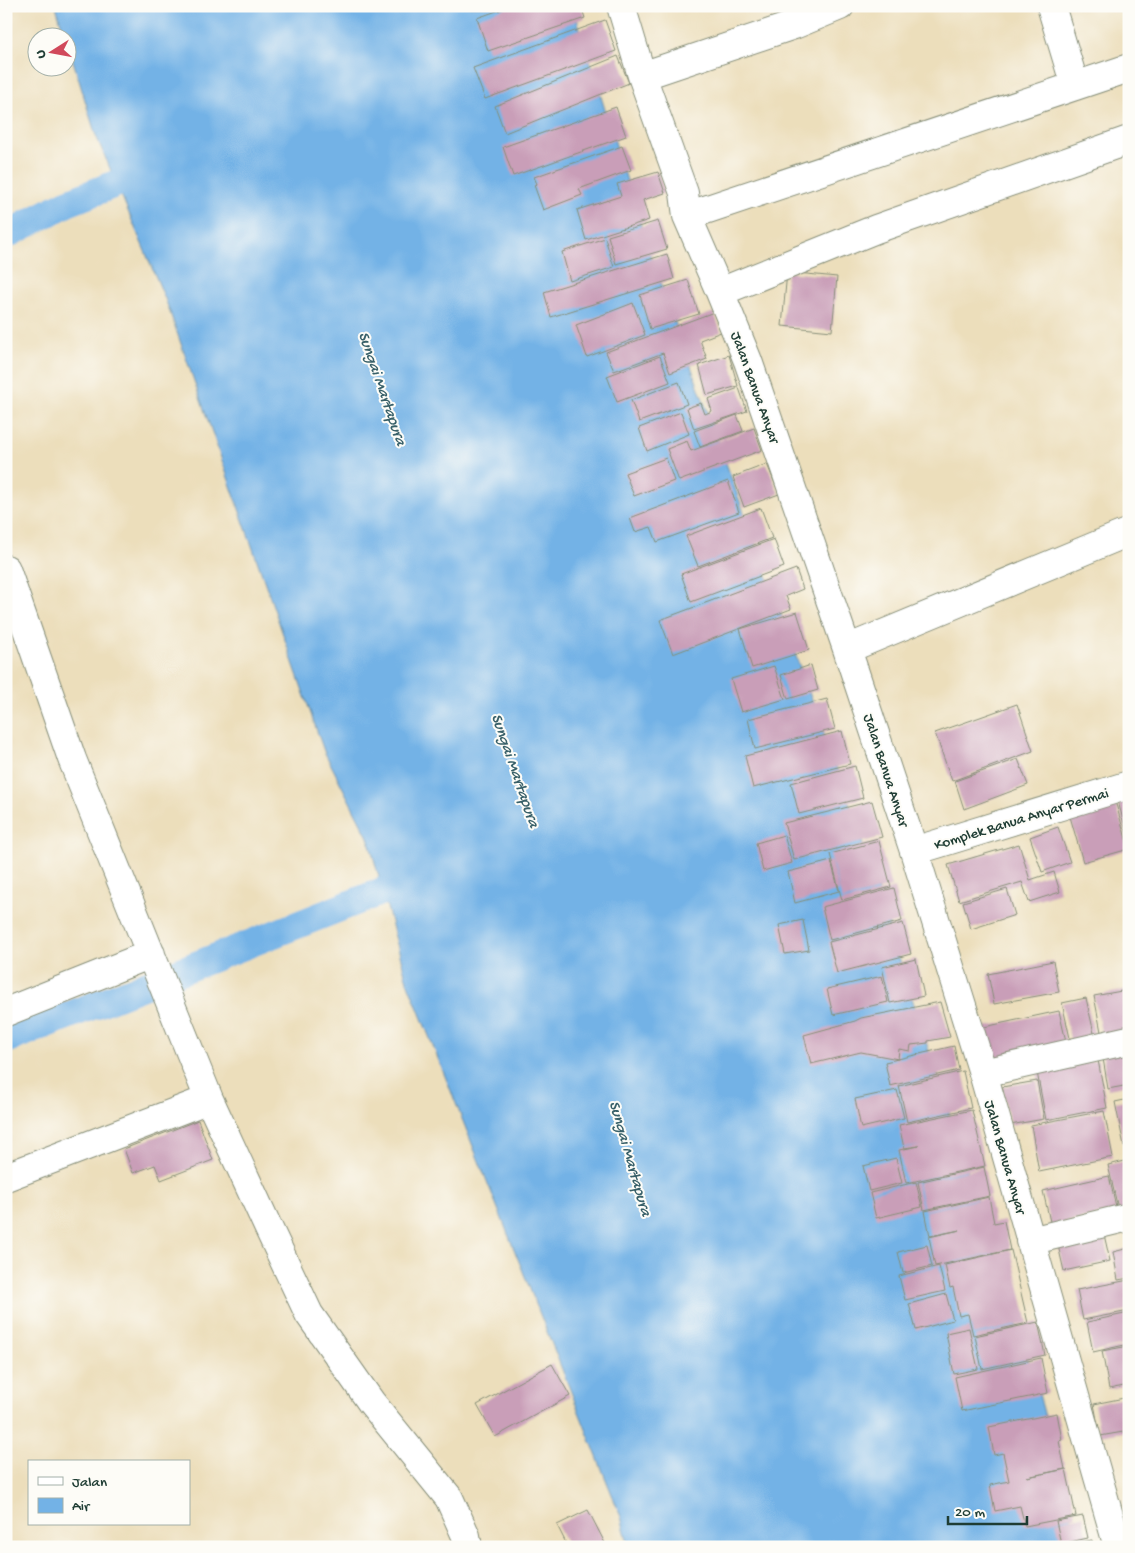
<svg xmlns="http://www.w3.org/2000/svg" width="1135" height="1553" font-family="'Gochi Hand',sans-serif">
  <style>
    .water { fill: #73b2e6; stroke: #49788d }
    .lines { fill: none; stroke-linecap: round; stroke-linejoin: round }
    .canal { stroke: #73b2e6; stroke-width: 28 }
    .building { fill: #c99eb8 }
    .minor-casing { stroke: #868e78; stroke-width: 30 }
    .minor { stroke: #fff; stroke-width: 28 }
    .labels { text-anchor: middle; stroke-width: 4; stroke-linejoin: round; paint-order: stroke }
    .street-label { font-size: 15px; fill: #1f3d34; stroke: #fdfcf7 }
    .water-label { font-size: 16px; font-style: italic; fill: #386069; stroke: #fdfcf7 }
  </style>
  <rect width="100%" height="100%" fill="#fdfcf7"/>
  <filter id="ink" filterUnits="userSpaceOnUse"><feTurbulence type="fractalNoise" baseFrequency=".02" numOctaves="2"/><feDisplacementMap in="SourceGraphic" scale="10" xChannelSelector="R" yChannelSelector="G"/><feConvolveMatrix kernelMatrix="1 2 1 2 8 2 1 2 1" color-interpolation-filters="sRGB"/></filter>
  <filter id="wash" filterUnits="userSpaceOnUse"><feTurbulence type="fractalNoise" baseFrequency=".0096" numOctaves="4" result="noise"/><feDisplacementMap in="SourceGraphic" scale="20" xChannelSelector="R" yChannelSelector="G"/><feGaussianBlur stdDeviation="1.12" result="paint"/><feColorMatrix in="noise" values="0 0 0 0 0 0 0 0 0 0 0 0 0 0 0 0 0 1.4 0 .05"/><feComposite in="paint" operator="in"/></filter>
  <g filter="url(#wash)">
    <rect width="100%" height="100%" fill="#ecdebb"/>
    <path class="water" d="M 56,6 L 573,6 L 646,242 L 852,811 L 1039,1394 L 1079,1547 L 629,1547 L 621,1517 L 407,981 L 368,837 L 324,751 L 166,301 L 95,133 L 68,44 L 68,38 L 65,37 Z"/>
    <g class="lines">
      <path class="canal" d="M 6,235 L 67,203 L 151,170
        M 6,1040 L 416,878"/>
    </g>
    <g id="blocks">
      <path class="building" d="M 511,6 L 581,6 L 585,18 L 488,51 L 477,18 Z
        M 605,20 L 616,51 L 485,99 L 473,68 Z
        M 618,56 L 629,83 L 505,133 L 495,106 Z
        M 616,107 L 626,136 L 513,176 L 503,147 Z
        M 622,146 L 631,170 L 579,189 L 582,195 L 543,210 L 534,185 L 537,184 L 534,177 Z
        M 658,172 L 665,193 L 643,200 L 649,220 L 586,240 L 577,210 L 621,196 L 617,184 Z
        M 658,221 L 667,249 L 616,264 L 608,236 Z
        M 605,238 L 614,267 L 570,281 L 562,252 Z
        M 667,254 L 674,279 L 551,317 L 544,292 Z
        M 787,272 L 837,277 L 832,331 L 782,326 Z
        M 688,280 L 699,314 L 650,329 L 640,295 Z
        M 633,303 L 645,335 L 587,357 L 576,325 Z
        M 714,312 L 721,332 L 700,340 L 707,359 L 670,373 L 663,353 L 614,371 L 606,352 Z
        M 729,355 L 738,386 L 707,395 L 699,365 Z
        M 660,356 L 670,382 L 617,402 L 607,376 Z
        M 679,382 L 687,404 L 639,422 L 631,400 Z
        M 739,388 L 747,411 L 694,429 L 687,408 L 701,403 L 705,414 L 712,411 L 708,399 Z
        M 681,412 L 689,434 L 647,451 L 639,428 Z
        M 737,415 L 743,431 L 700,447 L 694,431 Z
        M 754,428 L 762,450 L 679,481 L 667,449 L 687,441 L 691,451 Z
        M 666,458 L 674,481 L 634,496 L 625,473 Z
        M 767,464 L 779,494 L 744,507 L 733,477 Z
        M 728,481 L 739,512 L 657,542 L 651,527 L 635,532 L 630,518 Z
        M 761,508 L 772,538 L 698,566 L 686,536 Z
        M 774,539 L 784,567 L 691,602 L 681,574 Z
        M 796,569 L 803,589 L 786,596 L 791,609 L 673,654 L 660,620 Z
        M 797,612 L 809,650 L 752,668 L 740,629 Z
        M 811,665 L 818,690 L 788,699 L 781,675 Z
        M 774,666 L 785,699 L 741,712 L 731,679 Z
        M 827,699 L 835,729 L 755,749 L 748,719 Z
        M 1017,704 L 1033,751 L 952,781 L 935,733 Z
        M 842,731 L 850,764 L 753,788 L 745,756 Z
        M 1018,759 L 1028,785 L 964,809 L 955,781 Z
        M 855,766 L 863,798 L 799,814 L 791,783 Z
        M 1129,798 L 1129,839 L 1128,839 L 1118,801 Z
        M 872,801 L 882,837 L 794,860 L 784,823 Z
        M 1115,801 L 1129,849 L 1083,862 L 1069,813 Z
        M 1058,827 L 1070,862 L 1042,872 L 1030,837 Z
        M 784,835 L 792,863 L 763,871 L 756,843 Z
        M 879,841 L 891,887 L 842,900 L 830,854 Z
        M 1019,844 L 1030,880 L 1054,872 L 1060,892 L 1029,902 L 1022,882 L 959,901 L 948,865 Z
        M 831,861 L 839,891 L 795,903 L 788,872 Z
        M 894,888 L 902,921 L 830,940 L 822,907 Z
        M 1007,889 L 1015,915 L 971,929 L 963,902 Z
        M 803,920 L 809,950 L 785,954 L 779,925 Z
        M 903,923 L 911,954 L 837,973 L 829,942 Z
        M 916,959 L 924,996 L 890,1003 L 882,967 Z
        M 1053,961 L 1059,992 L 994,1004 L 988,974 Z
        M 882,976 L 888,1002 L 833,1015 L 827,989 Z
        M 1127,990 L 1129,1037 L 1103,1042 L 1094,996 Z
        M 1086,998 L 1096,1042 L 1072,1047 L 1062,1003 Z
        M 940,1002 L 950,1037 L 928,1041 L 928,1043 L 911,1045 L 910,1051 L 899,1049 L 898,1059 L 861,1052 L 811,1064 L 804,1035 L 855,1021 L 861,1018 Z
        M 1059,1011 L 1067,1046 L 991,1062 L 984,1027 Z
        M 954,1046 L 959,1070 L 890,1086 L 885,1062 Z
        M 1129,1047 L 1129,1085 L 1108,1089 L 1102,1052 Z
        M 1098,1060 L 1107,1108 L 1046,1120 L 1037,1072 Z
        M 963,1071 L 971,1108 L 907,1122 L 899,1086 Z
        M 1037,1081 L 1044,1119 L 1010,1125 L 1002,1087 Z
        M 897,1090 L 904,1118 L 861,1128 L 855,1099 Z
        M 1129,1099 L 1129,1145 L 1124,1146 L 1115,1102 Z
        M 972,1110 L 985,1166 L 906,1183 L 899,1150 L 919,1146 L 904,1148 L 899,1125 Z
        M 1104,1111 L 1113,1157 L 1039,1172 L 1031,1125 Z
        M 198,1120 L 213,1160 L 161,1180 L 155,1165 L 133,1173 L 124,1149 Z
        M 896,1158 L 902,1183 L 869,1191 L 863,1166 Z
        M 1129,1160 L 1129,1210 L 1119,1213 L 1108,1165 Z
        M 984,1167 L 990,1196 L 924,1210 L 918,1182 Z
        M 1109,1176 L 1117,1211 L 1051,1226 L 1043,1191 Z
        M 916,1182 L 922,1207 L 876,1218 L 870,1193 Z
        M 989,1197 L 994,1223 L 1004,1221 L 1010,1250 L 935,1266 L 929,1237 L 960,1230 L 930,1236 L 925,1211 Z
        M 1103,1230 L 1110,1261 L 1064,1271 L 1057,1241 Z
        M 927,1245 L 932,1266 L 903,1273 L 898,1252 Z
        M 1129,1248 L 1129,1278 L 1118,1280 L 1113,1252 Z
        M 1011,1250 L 1028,1323 L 973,1335 L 968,1314 L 959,1316 L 953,1287 L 950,1288 L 945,1265 Z
        M 939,1266 L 945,1291 L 905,1300 L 899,1276 Z
        M 1129,1280 L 1129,1311 L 1083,1320 L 1077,1290 Z
        M 946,1294 L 953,1320 L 916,1330 L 909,1304 Z
        M 1129,1313 L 1129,1344 L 1093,1352 L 1087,1322 Z
        M 1038,1322 L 1045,1355 L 982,1369 L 975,1336 Z
        M 969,1328 L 978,1369 L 954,1374 L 946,1333 Z
        M 1129,1346 L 1129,1385 L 1109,1389 L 1102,1351 Z
        M 1041,1358 L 1048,1393 L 962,1411 L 955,1377 Z
        M 552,1364 L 570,1396 L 495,1437 L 477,1405 Z
        M 1129,1397 L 1129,1431 L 1100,1436 L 1094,1404 Z
        M 1057,1413 L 1062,1440 L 1059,1441 L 1065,1469 L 1027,1477 L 1066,1469 L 1076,1516 L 1025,1526 L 1020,1506 L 995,1511 L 990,1485 L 1009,1481 L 1003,1453 L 994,1455 L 989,1427 Z
        M 588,1510 L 607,1547 L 568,1547 L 557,1525 Z
        M 1083,1516 L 1088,1538 L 1061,1544 L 1056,1521 Z
        M 1092,1540 L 1093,1547 L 1060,1547 L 1060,1546 Z"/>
    </g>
  </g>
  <g filter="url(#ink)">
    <use href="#blocks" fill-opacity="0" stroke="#868e78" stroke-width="1"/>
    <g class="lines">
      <g class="minor-casing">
        <path id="minor" d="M 621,6 L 642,76 L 684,193 L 687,216 L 720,292 L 748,361 L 847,649 L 914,851 L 983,1073 L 1118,1547
          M 1051,6 L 1075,86
          M 642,76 L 794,25 L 840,6
          M 687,216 L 1129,68
          M 720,292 L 876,229 L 1129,140
          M 6,569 L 72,759 L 209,1099 L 268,1227 L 309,1314 L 371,1402 L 449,1498 L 466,1536 L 468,1547
          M 847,649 L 1129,532
          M 914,851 L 1129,785
          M 6,1012 L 151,954
          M 983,1073 L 1129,1040
          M 6,1177 L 209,1099
          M 1030,1241 L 1129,1217"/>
      </g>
      <use href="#minor" class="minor"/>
    </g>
  </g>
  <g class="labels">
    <g class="street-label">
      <text transform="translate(756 387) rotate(70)" y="5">Jalan Banua Anyar</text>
      <text transform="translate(887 770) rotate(72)" y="5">Jalan Banua Anyar</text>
      <text transform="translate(1021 818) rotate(-17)" y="5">Komplek Banua Anyar Permai</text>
      <text transform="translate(1006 1157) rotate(74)" y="5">Jalan Banua Anyar</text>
    </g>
    <g class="water-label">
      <text transform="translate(384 388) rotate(71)" y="6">Sungai Martapura</text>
      <text transform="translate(517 770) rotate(71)" y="6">Sungai Martapura</text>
      <text transform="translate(632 1158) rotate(74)" y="6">Sungai Martapura</text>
    </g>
  </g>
  <rect width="1135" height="1553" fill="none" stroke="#fdfcf7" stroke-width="25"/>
  <rect x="28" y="1460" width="162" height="65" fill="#fdfcf7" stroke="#a4b0a9"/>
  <rect x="38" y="1477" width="25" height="8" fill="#ffffff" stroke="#a4b0a9"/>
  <text x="72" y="1486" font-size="15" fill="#1f3d34">Jalan</text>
  <rect x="38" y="1498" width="25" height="15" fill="#73b2e6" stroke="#a4b0a9"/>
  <text x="72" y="1510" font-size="15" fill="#1f3d34">Air</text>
  <g transform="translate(52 52) rotate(259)"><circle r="24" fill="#fdfcf7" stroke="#a4b0a9"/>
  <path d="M0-4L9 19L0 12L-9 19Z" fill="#d1495b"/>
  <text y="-8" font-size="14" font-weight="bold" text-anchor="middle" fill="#1f3d34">U</text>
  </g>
  <path d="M948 1516v8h79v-8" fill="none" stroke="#1f3d34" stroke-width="2.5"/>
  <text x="955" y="1516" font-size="15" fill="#1f3d34" stroke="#fdfcf7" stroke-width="4" paint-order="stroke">20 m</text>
</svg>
